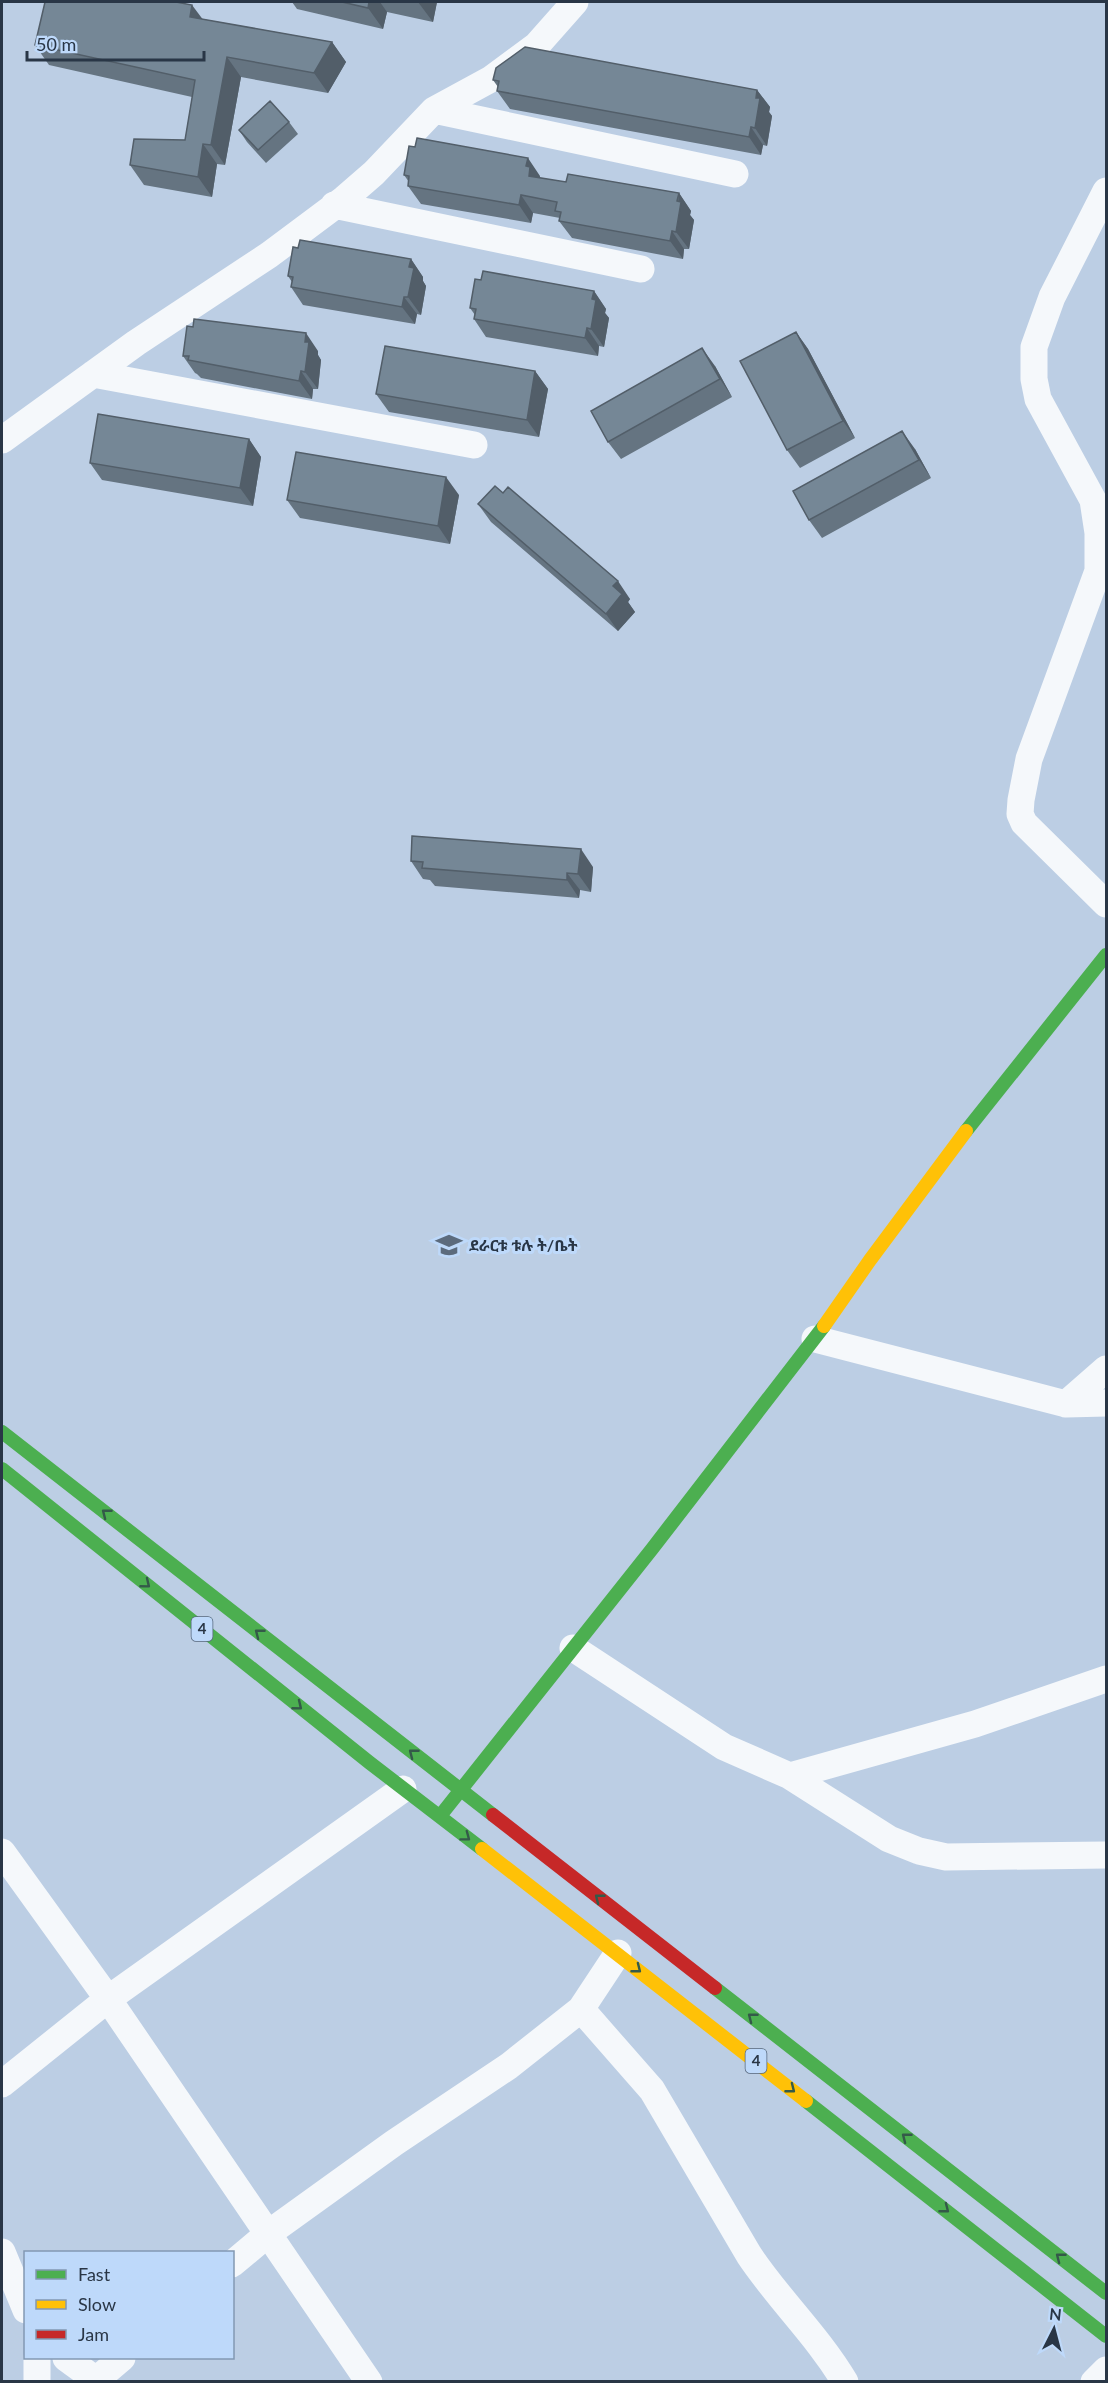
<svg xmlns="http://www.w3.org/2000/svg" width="1108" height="2383" font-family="Lato,'Noto Sans Ethiopic',sans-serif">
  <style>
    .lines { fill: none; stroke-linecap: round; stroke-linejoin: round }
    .street { stroke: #f5f8fb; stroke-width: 27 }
    .fast { stroke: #4caf50; stroke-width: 14 }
    .slow { stroke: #ffc107; stroke-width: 14 }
    .jam { stroke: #c62828; stroke-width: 14 }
    .wall { fill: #657481 }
    .shaded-wall { fill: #525e69 }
    .building { fill: #758796; stroke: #525e69; stroke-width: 1.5 }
    .oneway { stroke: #345a49 }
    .labels { text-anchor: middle; stroke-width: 6; stroke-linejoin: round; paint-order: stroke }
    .shield { fill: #bed9fa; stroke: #56677c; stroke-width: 1.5 }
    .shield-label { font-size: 15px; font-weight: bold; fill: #293646 }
    .poi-label { font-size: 16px; font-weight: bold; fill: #293646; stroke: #bed9fa; text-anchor: start }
  </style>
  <rect width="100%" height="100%" fill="#bccee4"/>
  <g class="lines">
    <path class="street" d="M 434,110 L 735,174
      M 1106,191 L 1052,297 L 1034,347 L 1034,379 L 1038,399 L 1093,500 L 1098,533 L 1098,571 L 1029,759 L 1021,800 L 1020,814 L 1024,823 L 1106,904
      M 334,205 L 641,269
      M 93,374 L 474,445
      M 2,440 L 136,343 L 269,255 L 344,199 L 374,173 L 434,110 L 491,79 L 537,45 L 575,2
      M 815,1339 L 1066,1404 L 1106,1403
      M 1066,1404 L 1106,1369
      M 573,1648 L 724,1747 L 790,1776 L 975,1724 L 1106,1679
      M 790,1776 L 889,1839 L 919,1851 L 946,1857 L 1106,1855
      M 2,1852 L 108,1999 L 369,2382
      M 581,2009 L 652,2090 L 749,2255 C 779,2300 817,2335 845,2382
      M 2,2084 L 108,1999 L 403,1789
      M 2,2252 L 26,2310
      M 232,2264 L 269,2233 L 394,2143 L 509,2066 L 581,2009 L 618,1953
      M 37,2358 L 37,2382
      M 66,2358 L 96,2380 L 122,2358
      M 1094,2382 L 1106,2370"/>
    <path class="fast" d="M 966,1131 L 1106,955
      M 2,1432 L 493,1815
      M 2,1469 L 370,1763 L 482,1849
      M 444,1811 L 652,1549 L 824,1326
      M 715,1988 L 1106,2293
      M 806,2101 L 1106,2336"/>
    <path class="slow" d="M 824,1326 L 870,1260 L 966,1131
      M 482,1849 L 806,2101"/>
    <path class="jam" d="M 493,1815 L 715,1988"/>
  </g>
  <path class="wall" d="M 292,2 L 437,2 L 433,22 L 387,12 L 383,29 L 297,9 Z
    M 202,19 L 332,42 L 346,62 L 328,93 L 241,77 L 225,165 L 217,164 L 212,197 L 144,185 L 130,165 L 185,140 L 192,97 L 49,65 L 35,45 Z
    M 493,80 L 757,90 L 770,107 L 769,112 L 772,116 L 767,146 L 763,145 L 761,155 L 510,109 L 497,91 L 498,87 Z
    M 289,122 L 298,134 L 266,163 L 247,142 L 239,130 Z
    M 404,175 L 540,176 L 540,178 L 566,182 L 679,193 L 691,211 L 690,215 L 694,220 L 689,249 L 684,249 L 683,259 L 572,238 L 559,221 L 560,218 L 533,213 L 531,223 L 421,204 L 408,186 L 409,182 Z
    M 298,248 L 411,259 L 423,277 L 423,281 L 426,286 L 421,315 L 417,314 L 415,324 L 303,305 L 291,287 L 292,282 L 288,276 Z
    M 481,280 L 594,291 L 606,309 L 605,313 L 609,318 L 604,347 L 599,346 L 598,356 L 486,337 L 474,319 L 475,315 L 470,308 Z
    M 796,332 L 808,349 L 855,438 L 800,468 L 787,450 Z
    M 318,351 L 318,355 L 321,360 L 318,389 L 313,389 L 312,399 L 201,378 L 197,374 L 195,373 L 183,356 Z
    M 715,366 L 732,397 L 621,459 L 608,442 Z
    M 535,371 L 548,389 L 539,437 L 389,412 L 376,394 Z
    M 249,439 L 261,457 L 253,506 L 102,480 L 90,463 Z
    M 915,449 L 931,478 L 822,538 L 809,520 Z
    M 459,495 L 450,544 L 300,518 L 287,500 Z
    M 478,504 L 630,599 L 628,602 L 635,612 L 618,631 L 491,522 Z
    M 411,861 L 593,867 L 591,892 L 580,890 L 579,898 L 435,886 L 430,880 L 423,879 Z"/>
  <path class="shaded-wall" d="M 369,2 L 380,2 L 387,12 L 383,29 L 368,8 Z
    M 418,2 L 437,2 L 433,22 Z
    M 192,5 L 207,25 L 190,17 Z
    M 332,42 L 346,62 L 328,93 L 314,73 Z
    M 227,57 L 241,77 L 225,165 L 211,145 Z
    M 757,90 L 770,107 L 769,112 L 772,116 L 767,146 L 755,128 Z
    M 751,127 L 763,145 L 761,155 L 749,137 Z
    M 203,144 L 217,164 L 212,197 L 198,177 Z
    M 528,158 L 540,176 L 539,180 L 529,176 L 526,166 Z
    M 679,193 L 691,211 L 690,215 L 694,220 L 689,249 L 676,232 Z
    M 521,195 L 533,213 L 531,223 L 519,205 Z
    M 672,231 L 684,249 L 683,259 L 670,241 Z
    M 411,259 L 423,277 L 423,281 L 426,286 L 421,315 L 408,297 L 409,267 Z
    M 594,291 L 606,309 L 605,313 L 609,318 L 604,347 L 591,329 L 592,299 Z
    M 404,297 L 417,314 L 415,324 L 402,307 Z
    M 587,328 L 599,346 L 598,356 L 585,338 Z
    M 796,332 L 808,349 L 855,438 L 843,421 Z
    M 306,333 L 318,351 L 318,355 L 321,360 L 318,389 L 305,372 L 305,342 Z
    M 702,348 L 715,366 L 732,397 L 720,379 Z
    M 301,371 L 313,389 L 312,399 L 299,381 Z
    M 535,371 L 548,389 L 539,437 L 527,420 Z
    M 902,431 L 915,449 L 931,478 L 919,460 Z
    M 249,439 L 261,457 L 253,506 L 240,488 Z
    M 446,477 L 459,495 L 450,544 L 438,526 Z
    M 618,581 L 630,599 L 628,602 L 635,612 L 618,631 L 606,614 L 613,586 Z
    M 581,849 L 593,867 L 591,892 L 578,874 Z
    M 567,873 L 580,890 L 579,898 L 567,880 Z"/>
  <path class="building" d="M 45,2 L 176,2 L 192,5 L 190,17 L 332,42 L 314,73 L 227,57 L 211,145 L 203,144 L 198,177 L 130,165 L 134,139 L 185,140 L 195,80 L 35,45 Z
    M 342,2 L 369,2 L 368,8 Z
    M 525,47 L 757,90 L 756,98 L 760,98 L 755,128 L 751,127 L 749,137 L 497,91 L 499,81 L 493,80 L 496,68 Z
    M 270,101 L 289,122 L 258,150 L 239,130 Z
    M 417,138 L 528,158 L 526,166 L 530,167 L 529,176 L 566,182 L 568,174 L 679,193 L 677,201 L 681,202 L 676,232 L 672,231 L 670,241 L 559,221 L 561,212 L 555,211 L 557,202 L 521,195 L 519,205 L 408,186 L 409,176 L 404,175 L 409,146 L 415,147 Z
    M 300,240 L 411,259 L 409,267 L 414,268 L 408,297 L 404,297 L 402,307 L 291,287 L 293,277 L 288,276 L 293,247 L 298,248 Z
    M 483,271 L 594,291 L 592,299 L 596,300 L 591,329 L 587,328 L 585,338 L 474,319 L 476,309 L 470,308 L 475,279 L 481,280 Z
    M 194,319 L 306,333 L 305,342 L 309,342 L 305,372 L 301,371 L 299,381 L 188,360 L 189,356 L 183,356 L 187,326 L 193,327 Z
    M 796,332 L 843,421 L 787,450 L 740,361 Z
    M 385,346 L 535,371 L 527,420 L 376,394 Z
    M 702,348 L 720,379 L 608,442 L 591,411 Z
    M 98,414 L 249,439 L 240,488 L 90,463 Z
    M 902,431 L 919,460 L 809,520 L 793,491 Z
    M 296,452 L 446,477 L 438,526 L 287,500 Z
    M 495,486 L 503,493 L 508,487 L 618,581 L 613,586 L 622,594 L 606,614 L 478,504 Z
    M 412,836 L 581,849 L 578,874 L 567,873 L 567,880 L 422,868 L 423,862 L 411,861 Z"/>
  <defs><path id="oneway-chevron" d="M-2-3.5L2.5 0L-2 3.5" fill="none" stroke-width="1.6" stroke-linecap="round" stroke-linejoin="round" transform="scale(1.5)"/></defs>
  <g class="oneway">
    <use href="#oneway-chevron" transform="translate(106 1513) rotate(-142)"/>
    <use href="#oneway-chevron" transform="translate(146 1584) rotate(39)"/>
    <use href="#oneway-chevron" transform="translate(259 1633) rotate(-142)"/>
    <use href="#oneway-chevron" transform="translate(298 1706) rotate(39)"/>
    <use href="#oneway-chevron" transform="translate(413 1753) rotate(-142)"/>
    <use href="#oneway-chevron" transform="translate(466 1837) rotate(37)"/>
    <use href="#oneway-chevron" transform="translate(599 1898) rotate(-142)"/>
    <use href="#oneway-chevron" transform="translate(637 1969) rotate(38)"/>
    <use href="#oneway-chevron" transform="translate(752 2017) rotate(-142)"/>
    <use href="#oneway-chevron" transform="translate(791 2089) rotate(38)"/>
    <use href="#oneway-chevron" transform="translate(906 2137) rotate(-142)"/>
    <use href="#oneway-chevron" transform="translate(945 2209) rotate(38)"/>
    <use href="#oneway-chevron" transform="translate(1060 2257) rotate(-142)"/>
  </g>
  <defs>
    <g id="school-bare" transform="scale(2.07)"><path d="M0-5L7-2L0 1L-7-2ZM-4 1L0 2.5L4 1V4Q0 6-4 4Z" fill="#5c6b7d" stroke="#bed9fa" stroke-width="2.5" paint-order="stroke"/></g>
  </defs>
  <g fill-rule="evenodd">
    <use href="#school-bare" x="449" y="1245"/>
  </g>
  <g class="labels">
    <g class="shield">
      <rect x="191.5" y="1617" width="21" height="24" rx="4.5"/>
      <rect x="745.5" y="2049" width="21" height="24" rx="4.5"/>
    </g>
    <g class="shield-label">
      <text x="202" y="1634">4</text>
      <text x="756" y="2066">4</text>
    </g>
    <g class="poi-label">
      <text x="469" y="1251">ደራርቱ ቱሉ ት/ቤት</text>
    </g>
  </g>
  <rect width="1108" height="2383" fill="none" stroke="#293646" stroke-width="6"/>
  <rect x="24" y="2251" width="210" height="108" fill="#bed9fa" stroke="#8298b2" stroke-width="1.5"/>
  <rect x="36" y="2270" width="30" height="9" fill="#4caf50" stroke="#8298b2" stroke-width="1.5"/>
  <text x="78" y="2281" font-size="18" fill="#293646">Fast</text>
  <rect x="36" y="2300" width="30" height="9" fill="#ffc107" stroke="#8298b2" stroke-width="1.5"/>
  <text x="78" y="2311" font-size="18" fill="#293646">Slow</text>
  <rect x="36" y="2330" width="30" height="9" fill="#c62828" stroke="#8298b2" stroke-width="1.5"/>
  <text x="78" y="2341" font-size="18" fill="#293646">Jam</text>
  <g transform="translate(1054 2329) rotate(6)" stroke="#bed9fa" stroke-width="4.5" paint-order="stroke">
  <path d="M0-4.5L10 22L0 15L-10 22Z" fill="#293646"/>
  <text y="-9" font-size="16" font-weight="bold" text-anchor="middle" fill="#293646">N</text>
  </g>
  <path d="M27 51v9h177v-9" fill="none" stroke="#293646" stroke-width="3"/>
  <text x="36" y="51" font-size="18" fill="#293646" stroke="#bed9fa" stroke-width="4.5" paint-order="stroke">50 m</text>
</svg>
